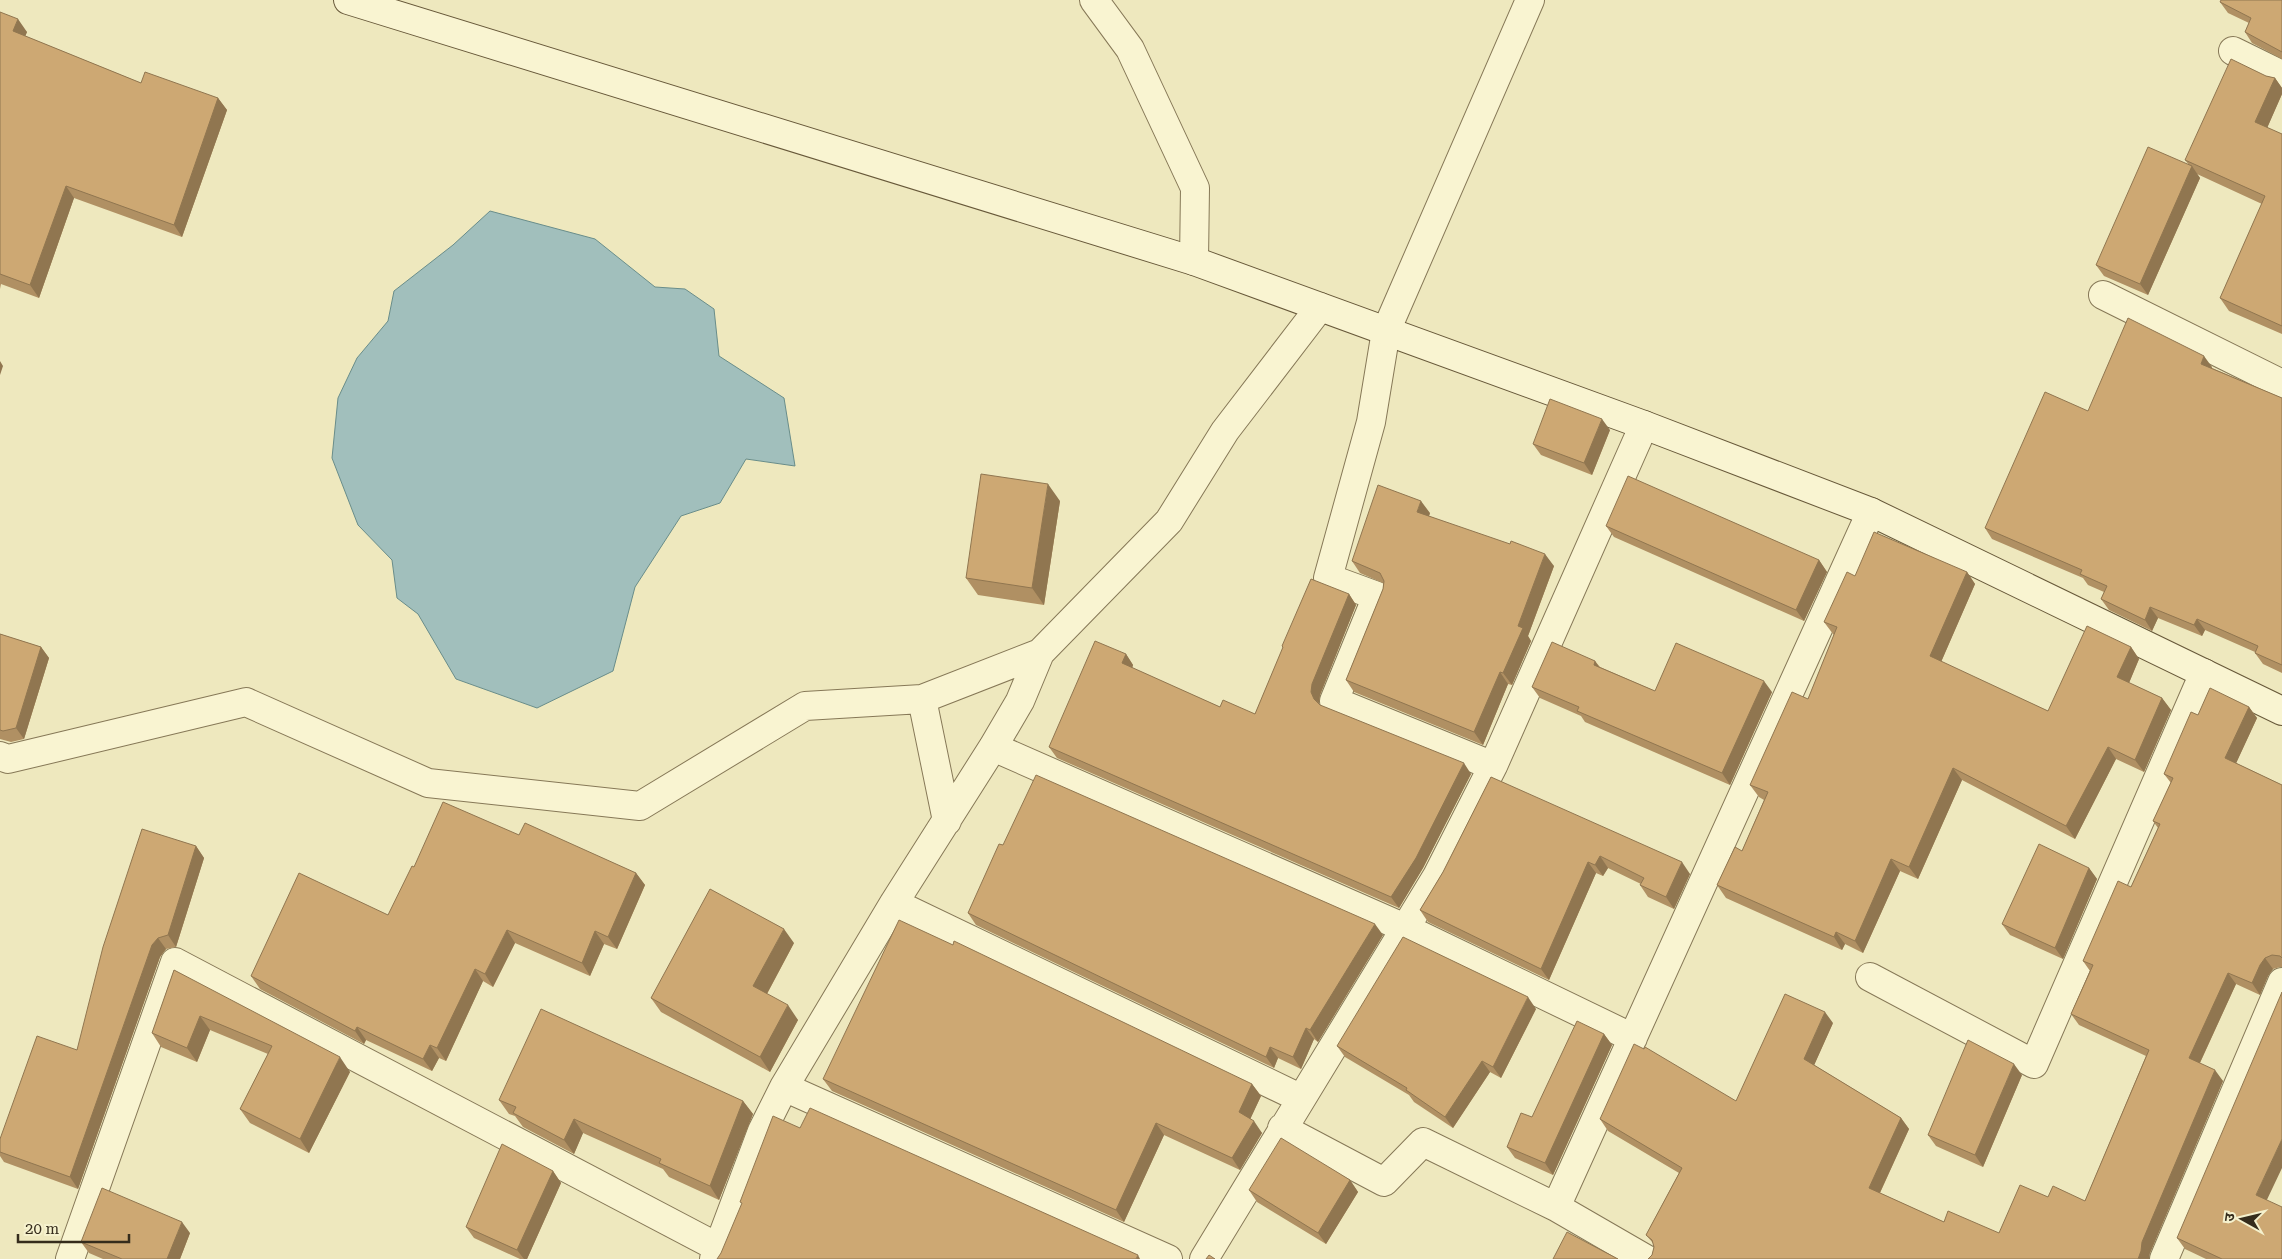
<svg xmlns="http://www.w3.org/2000/svg" width="2282" height="1259" font-family="'Roboto Serif','Noto Sans Devanagari',serif">
  <style>
    .water { fill: #a1bfbc; stroke: #698d8a }
    .lines { fill: none; stroke-linecap: round; stroke-linejoin: round }
    .street-casing { stroke: #867857; stroke-width: 30 }
    .secondary-casing { stroke: #68593a; stroke-width: 30 }
    .street { stroke: #f9f4d1; stroke-width: 28 }
    .secondary { stroke: #f9f4d1; stroke-width: 28 }
    .wall { fill: #b09063 }
    .shaded-wall { fill: #907650 }
    .building { fill: #cda873; stroke: #907650 }
  </style>
  <rect width="100%" height="100%" fill="#eee8be"/>
  <path class="water" d="M 490,211 L 595,239 L 655,287 L 685,289 L 714,309 L 719,356 L 784,398 L 795,466 L 746,459 L 720,503 L 681,516 L 635,587 L 613,671 L 537,708 L 456,679 L 418,614 L 397,598 L 392,560 L 358,525 L 332,458 L 338,398 L 357,358 L 388,321 L 394,291 L 453,245 Z"/>
  <g class="lines">
    <g class="street-casing">
      <path id="street" d="M 1094,0 L 1130,49 L 1195,188 L 1194,261
        M 2233,51 L 2282,75
        M 2103,295 L 2282,384
        M 922,699 L 947,821
        M 993,747 L 1405,928 L 1633,1038
        M 0,756 L 8,759 L 246,702 L 428,783 L 640,806 L 805,706 L 922,699 L 1040,653
        M 1493,766 L 1334,701 L 1377,596 L 1328,578 L 1371,422 L 1386,331 L 1530,0
        M 894,903 L 1300,1098
        M 1870,977 L 2034,1064 L 2204,673
        M 784,1087 L 1168,1259
        M 1282,1128 L 1384,1182 L 1423,1142 L 1556,1207
        M 70,1259 L 175,962 L 719,1248
        M 714,1259 L 762,1131 L 784,1087 L 894,903 L 993,747 L 1020,701 L 1040,653 L 1169,521 L 1225,431 L 1320,307
        M 1204,1259 L 1437,876 L 1493,766 L 1644,425
        M 1646,1259 L 1556,1207 L 1871,512
        M 2164,1259 L 2282,982"/>
    </g>
    <g class="secondary-casing">
      <path id="secondary" d="M 348,0 L 1194,261 L 1644,425 L 1871,512 L 2282,711"/>
    </g>
    <use href="#street" class="street"/>
    <use href="#secondary" class="secondary"/>
  </g>
  <path class="wall" d="M 2282,0 L 2282,59 L 2252,43 L 2245,32 L 2249,23 L 2228,13 L 2220,2 Z
    M 0,12 L 27,32 L 25,36 L 141,83 L 218,98 L 227,110 L 182,237 L 74,198 L 39,298 L 1,284 L 0,289 Z
    M 2266,76 L 2275,78 L 2282,88 L 2282,94 L 2267,128 L 2282,134 L 2282,334 L 2229,311 L 2220,298 L 2262,204 L 2197,174 L 2200,178 L 2148,295 L 2104,276 L 2096,265 L 2189,165 L 2185,160 Z
    M 2212,367 L 2212,368 L 2282,398 L 2282,673 L 2263,664 L 2255,653 L 2255,652 L 2205,630 L 2202,636 L 2158,618 L 2152,631 L 2109,610 L 2101,599 L 2104,592 L 2088,585 L 2083,578 L 1992,539 L 1985,528 L 2088,411 Z
    M 1610,430 L 1592,475 L 1541,455 L 1533,444 Z
    M 1060,501 L 1044,605 L 978,595 L 966,578 Z
    M 1430,513 L 1429,516 L 1554,566 L 1528,636 L 1531,641 L 1512,685 L 1508,684 L 1483,745 L 1354,692 L 1346,680 L 1383,589 L 1383,583 L 1360,573 L 1352,561 Z
    M 1606,526 L 1819,560 L 1827,572 L 1804,621 L 1614,537 Z
    M 1967,572 L 1975,584 L 1941,662 L 2048,711 L 2131,647 L 2139,659 L 2129,683 L 2162,698 L 2171,710 L 2144,772 L 2116,759 L 2075,839 L 1962,780 L 1918,879 L 1900,871 L 1863,953 L 1845,944 L 1842,950 L 1726,898 L 1717,885 L 1742,851 L 1764,800 L 1759,797 L 1750,785 L 1808,699 L 1834,635 L 1833,634 L 1824,622 L 1855,576 Z
    M 1349,594 L 1356,605 L 1320,695 L 1319,703 L 1320,705 L 1471,774 L 1423,868 L 1399,908 L 1057,758 L 1049,747 L 1126,654 L 1133,665 L 1132,668 L 1220,707 L 1255,714 L 1283,648 L 1282,646 Z
    M 0,634 L 41,647 L 49,658 L 24,739 L 11,742 L 0,739 Z
    M 1595,661 L 1600,667 L 1655,691 L 1772,692 L 1730,785 L 1585,722 L 1581,716 L 1540,698 L 1532,687 Z
    M 2249,707 L 2257,718 L 2236,763 L 2282,785 L 2282,967 L 2280,967 L 2273,969 L 2268,976 L 2260,995 L 2236,984 L 2200,1063 L 2223,1081 L 2150,1253 L 1652,1255 L 1654,1247 L 1653,1243 L 1646,1235 L 1679,1173 L 1608,1131 L 1600,1119 L 1736,1101 L 1833,1023 L 1814,1065 L 1901,1118 L 1909,1129 L 1880,1193 L 1944,1222 L 1999,1233 L 2048,1197 L 2085,1201 L 2146,1056 L 2079,1025 L 2071,1014 L 2090,971 L 2083,961 L 2131,887 L 2158,828 L 2153,821 L 2171,783 L 2164,774 L 2198,715 Z
    M 1491,777 L 1690,874 L 1674,909 L 1648,897 L 1640,885 L 1641,884 L 1608,868 L 1603,876 L 1596,873 L 1549,980 L 1428,922 L 1420,910 L 1443,872 Z
    M 519,835 L 636,873 L 645,885 L 617,949 L 604,944 L 590,976 L 515,943 L 493,987 L 483,981 L 446,1061 L 439,1058 L 432,1071 L 366,1040 L 364,1044 L 260,989 L 251,976 L 388,915 L 414,867 Z
    M 1003,845 L 1383,935 L 1318,1042 L 1314,1039 L 1301,1069 L 1278,1058 L 1274,1068 L 976,925 L 968,913 Z
    M 196,846 L 204,858 L 176,947 L 166,949 L 160,957 L 78,1189 L 4,1162 L 0,1156 L 0,1139 L 77,1050 Z
    M 2089,868 L 2097,879 L 2063,959 L 2010,935 L 2002,924 Z
    M 794,943 L 767,994 L 798,1020 L 770,1072 L 661,1012 L 651,998 Z
    M 174,970 L 350,1072 L 309,1153 L 250,1123 L 240,1109 L 268,1054 L 210,1030 L 197,1062 L 161,1047 L 152,1033 Z
    M 1536,1009 L 1501,1078 L 1490,1072 L 1453,1128 L 1414,1102 L 1409,1095 L 1345,1057 L 1337,1046 Z
    M 1604,1034 L 1612,1045 L 1553,1175 L 1515,1158 L 1507,1147 Z
    M 2022,1075 L 1983,1167 L 1936,1146 L 1928,1135 Z
    M 823,1079 L 1252,1084 L 1261,1096 L 1250,1119 L 1262,1133 L 1240,1170 L 1164,1135 L 1124,1222 L 832,1091 Z
    M 499,1100 L 743,1101 L 753,1114 L 719,1200 L 669,1177 L 663,1169 L 583,1133 L 574,1154 L 523,1127 L 515,1116 L 509,1114 Z
    M 553,1171 L 561,1183 L 527,1259 L 520,1259 L 474,1238 L 466,1227 Z
    M 1350,1180 L 1358,1192 L 1326,1244 L 1257,1202 L 1249,1190 Z
    M 2267,1200 L 2282,1259 L 2206,1259 L 2185,1249 L 2177,1238 Z
    M 190,1233 L 180,1259 L 103,1259 L 89,1253 L 81,1242 Z"/>
  <path class="shaded-wall" d="M 18,19 L 27,32 L 22,44 L 13,31 Z
    M 2275,78 L 2282,88 L 2282,94 L 2264,135 L 2255,122 Z
    M 218,98 L 227,110 L 182,237 L 174,225 Z
    M 2192,166 L 2200,178 L 2148,295 L 2140,284 Z
    M 66,186 L 74,198 L 39,298 L 30,285 Z
    M 2204,356 L 2212,367 L 2209,375 L 2201,364 Z
    M 0,361 L 3,366 L 0,375 Z
    M 1602,419 L 1610,430 L 1592,475 L 1584,463 Z
    M 1048,484 L 1060,501 L 1044,605 L 1032,588 Z
    M 1421,501 L 1430,513 L 1426,524 L 1417,512 Z
    M 1545,554 L 1554,566 L 1528,636 L 1531,641 L 1512,685 L 1503,673 L 1518,626 Z
    M 1819,560 L 1827,572 L 1804,621 L 1796,610 Z
    M 1967,572 L 1975,584 L 1938,669 L 1930,656 Z
    M 1349,594 L 1356,605 L 1320,695 L 1319,703 L 1314,699 L 1311,692 L 1312,684 Z
    M 2150,607 L 2158,618 L 2152,631 L 2145,620 Z
    M 2197,619 L 2205,630 L 2202,636 L 2194,625 Z
    M 41,647 L 49,658 L 24,739 L 16,728 Z
    M 2131,647 L 2139,659 L 2126,690 L 2117,677 Z
    M 1126,654 L 1133,665 L 1130,674 L 1122,663 Z
    M 1595,661 L 1603,673 L 1594,665 Z
    M 1500,672 L 1508,684 L 1483,745 L 1474,732 Z
    M 1764,681 L 1772,692 L 1730,785 L 1722,773 Z
    M 2162,698 L 2171,710 L 2144,772 L 2135,760 Z
    M 2249,707 L 2257,718 L 2233,770 L 2225,758 Z
    M 2108,747 L 2116,759 L 2075,839 L 2066,826 Z
    M 1464,763 L 1471,774 L 1423,868 L 1399,908 L 1391,897 Z
    M 1953,768 L 1962,780 L 1918,879 L 1909,867 Z
    M 196,846 L 204,858 L 176,947 L 168,935 Z
    M 1600,856 L 1608,868 L 1603,876 L 1595,865 Z
    M 1891,859 L 1900,871 L 1863,953 L 1855,941 Z
    M 1588,862 L 1596,873 L 1549,980 L 1541,969 Z
    M 1682,862 L 1690,874 L 1674,909 L 1666,897 Z
    M 2089,868 L 2097,879 L 2063,959 L 2055,948 Z
    M 636,873 L 645,885 L 617,949 L 608,937 Z
    M 1375,924 L 1383,935 L 1318,1042 L 1310,1030 Z
    M 784,929 L 794,943 L 763,1001 L 753,986 Z
    M 507,930 L 515,943 L 493,987 L 485,974 Z
    M 595,931 L 604,944 L 590,976 L 582,963 Z
    M 1836,932 L 1845,944 L 1842,950 L 1834,937 Z
    M 158,938 L 166,949 L 160,957 L 78,1189 L 70,1177 L 152,945 Z
    M 2265,958 L 2273,969 L 2268,976 L 2260,995 L 2252,983 L 2260,965 Z
    M 475,969 L 483,981 L 446,1061 L 437,1048 Z
    M 2228,973 L 2236,984 L 2197,1069 L 2189,1058 Z
    M 1528,997 L 1536,1009 L 1501,1078 L 1493,1067 Z
    M 788,1005 L 798,1020 L 770,1072 L 760,1057 Z
    M 1825,1012 L 1833,1023 L 1812,1070 L 1804,1059 Z
    M 200,1016 L 210,1030 L 197,1062 L 187,1048 Z
    M 357,1027 L 366,1040 L 364,1044 L 355,1031 Z
    M 1306,1028 L 1314,1039 L 1301,1069 L 1293,1057 Z
    M 1604,1034 L 1612,1045 L 1553,1175 L 1545,1163 Z
    M 430,1045 L 439,1058 L 432,1071 L 423,1059 Z
    M 1270,1047 L 1278,1058 L 1274,1068 L 1266,1057 Z
    M 340,1057 L 350,1072 L 309,1153 L 300,1139 Z
    M 1482,1061 L 1490,1072 L 1453,1128 L 1445,1117 Z
    M 2014,1064 L 2022,1075 L 1983,1167 L 1975,1155 Z
    M 2215,1070 L 2223,1081 L 2150,1253 L 2149,1259 L 2138,1259 L 2142,1242 Z
    M 1252,1084 L 1261,1096 L 1248,1124 L 1239,1112 Z
    M 743,1101 L 753,1114 L 719,1200 L 710,1186 Z
    M 1901,1118 L 1909,1129 L 1877,1199 L 1869,1188 Z
    M 574,1119 L 583,1133 L 574,1154 L 564,1140 Z
    M 1254,1121 L 1262,1133 L 1240,1170 L 1232,1158 Z
    M 1156,1123 L 1164,1135 L 1124,1222 L 1116,1210 Z
    M 2282,1139 L 2282,1168 L 2264,1206 L 2256,1195 Z
    M 553,1171 L 561,1183 L 527,1259 L 524,1259 L 517,1250 Z
    M 1350,1180 L 1358,1192 L 1326,1244 L 1318,1233 Z
    M 182,1222 L 190,1233 L 180,1259 L 167,1259 Z
    M 1138,1255 L 1140,1259 L 1136,1259 Z"/>
  <path class="building" d="M 2221,0 L 2282,0 L 2282,52 L 2245,32 L 2251,18 L 2220,2 Z
    M 0,12 L 18,19 L 13,31 L 141,83 L 145,72 L 218,98 L 174,225 L 66,186 L 30,285 L 0,274 Z
    M 2231,59 L 2266,76 L 2275,78 L 2255,122 L 2282,134 L 2282,326 L 2220,298 L 2265,196 L 2185,160 Z
    M 2148,147 L 2192,166 L 2140,284 L 2096,265 Z
    M 2128,318 L 2204,356 L 2201,364 L 2282,398 L 2282,665 L 2255,653 L 2258,646 L 2197,619 L 2194,625 L 2150,607 L 2145,620 L 2101,599 L 2107,586 L 2080,574 L 2082,570 L 1985,528 L 2045,392 L 2088,411 Z
    M 1550,399 L 1602,419 L 1584,463 L 1533,444 Z
    M 981,474 L 1048,484 L 1032,588 L 966,578 Z
    M 1628,476 L 1819,560 L 1796,610 L 1606,526 Z
    M 1378,485 L 1421,501 L 1417,512 L 1510,544 L 1511,541 L 1545,554 L 1518,626 L 1523,628 L 1503,673 L 1500,672 L 1474,732 L 1346,680 L 1383,589 L 1384,581 L 1380,573 L 1352,561 Z
    M 1874,532 L 1967,572 L 1930,656 L 2048,711 L 2087,626 L 2131,647 L 2117,677 L 2162,698 L 2135,760 L 2108,747 L 2066,826 L 1953,768 L 1909,867 L 1891,859 L 1855,941 L 1836,932 L 1834,937 L 1717,885 L 1735,847 L 1742,851 L 1768,792 L 1750,785 L 1792,692 L 1808,699 L 1837,627 L 1824,622 L 1847,572 L 1855,576 Z
    M 1311,579 L 1349,594 L 1312,684 L 1311,692 L 1314,699 L 1320,705 L 1464,763 L 1416,858 L 1391,897 L 1049,747 L 1095,641 L 1126,654 L 1122,663 L 1220,707 L 1223,700 L 1255,714 L 1283,647 L 1282,646 Z
    M 0,634 L 41,647 L 16,728 L 3,731 L 0,730 Z
    M 1552,642 L 1595,661 L 1594,665 L 1655,691 L 1676,643 L 1764,681 L 1722,773 L 1577,711 L 1579,707 L 1532,687 Z
    M 2210,688 L 2249,707 L 2225,758 L 2282,785 L 2282,958 L 2280,956 L 2272,955 L 2265,958 L 2260,965 L 2252,983 L 2228,973 L 2189,1058 L 2215,1070 L 2142,1242 L 2141,1251 L 2138,1259 L 1648,1259 L 1652,1255 L 1654,1247 L 1652,1240 L 1646,1235 L 1682,1168 L 1600,1119 L 1634,1044 L 1644,1049 L 1645,1047 L 1736,1101 L 1785,994 L 1825,1012 L 1804,1059 L 1901,1118 L 1869,1188 L 1944,1222 L 1948,1211 L 1999,1233 L 2020,1185 L 2048,1197 L 2053,1186 L 2085,1201 L 2149,1050 L 2071,1014 L 2093,965 L 2083,961 L 2118,881 L 2131,887 L 2160,824 L 2153,821 L 2173,778 L 2164,774 L 2191,712 L 2198,715 Z
    M 1036,775 L 1375,924 L 1310,1030 L 1306,1028 L 1293,1057 L 1270,1047 L 1266,1057 L 968,913 L 999,844 L 1003,845 Z
    M 1491,777 L 1682,862 L 1666,897 L 1640,885 L 1644,878 L 1600,856 L 1595,865 L 1588,862 L 1541,969 L 1420,910 L 1443,872 Z
    M 443,802 L 519,835 L 525,823 L 636,873 L 608,937 L 595,931 L 582,963 L 507,930 L 485,974 L 475,969 L 437,1048 L 430,1045 L 423,1059 L 357,1027 L 355,1031 L 251,976 L 299,873 L 388,915 L 412,866 L 414,867 Z
    M 142,829 L 196,846 L 168,935 L 158,938 L 152,945 L 70,1177 L 0,1152 L 0,1139 L 37,1036 L 77,1050 L 103,947 Z
    M 2039,844 L 2089,868 L 2055,948 L 2002,924 Z
    M 710,889 L 784,929 L 753,986 L 788,1005 L 760,1057 L 651,998 Z
    M 899,920 L 953,945 L 954,941 L 1252,1084 L 1239,1112 L 1254,1121 L 1232,1158 L 1156,1123 L 1116,1210 L 823,1079 Z
    M 1403,937 L 1528,997 L 1493,1067 L 1482,1061 L 1445,1117 L 1406,1090 L 1407,1088 L 1337,1046 Z
    M 174,970 L 340,1057 L 300,1139 L 240,1109 L 272,1046 L 200,1016 L 187,1048 L 152,1033 Z
    M 2282,992 L 2282,1139 L 2256,1195 L 2282,1207 L 2282,1259 L 2222,1259 L 2177,1238 Z
    M 541,1009 L 743,1101 L 710,1186 L 659,1163 L 661,1159 L 574,1119 L 564,1140 L 513,1113 L 516,1107 L 499,1100 Z
    M 1577,1021 L 1604,1034 L 1545,1163 L 1507,1147 L 1521,1113 L 1532,1117 Z
    M 1968,1040 L 2014,1064 L 1975,1155 L 1928,1135 Z
    M 810,1108 L 1138,1255 L 1136,1259 L 717,1259 L 721,1253 L 742,1203 L 740,1202 L 773,1116 L 800,1128 Z
    M 1281,1138 L 1350,1180 L 1318,1233 L 1249,1190 Z
    M 502,1144 L 553,1171 L 517,1250 L 466,1227 Z
    M 102,1188 L 182,1222 L 167,1259 L 122,1259 L 81,1242 Z
    M 1567,1232 L 1618,1259 L 1553,1259 Z
    M 1209,1255 L 1215,1259 L 1206,1259 Z"/>
  <g transform="translate(2242 1219) rotate(278)" stroke="#f5f1cd" stroke-width="4" paint-order="stroke">
  <path d="M0-4L9 19L0 12L-9 19Z" fill="#352c1c"/>
  <text y="-8" font-size="14" font-weight="bold" text-anchor="middle" fill="#352c1c">उ</text>
  </g>
  <path d="M18 1234v8h111v-8" fill="none" stroke="#352c1c" stroke-width="2.5"/>
  <text x="25" y="1234" font-size="15" fill="#352c1c" stroke="#f5f1cd" stroke-width="4" paint-order="stroke">20 m</text>
</svg>
